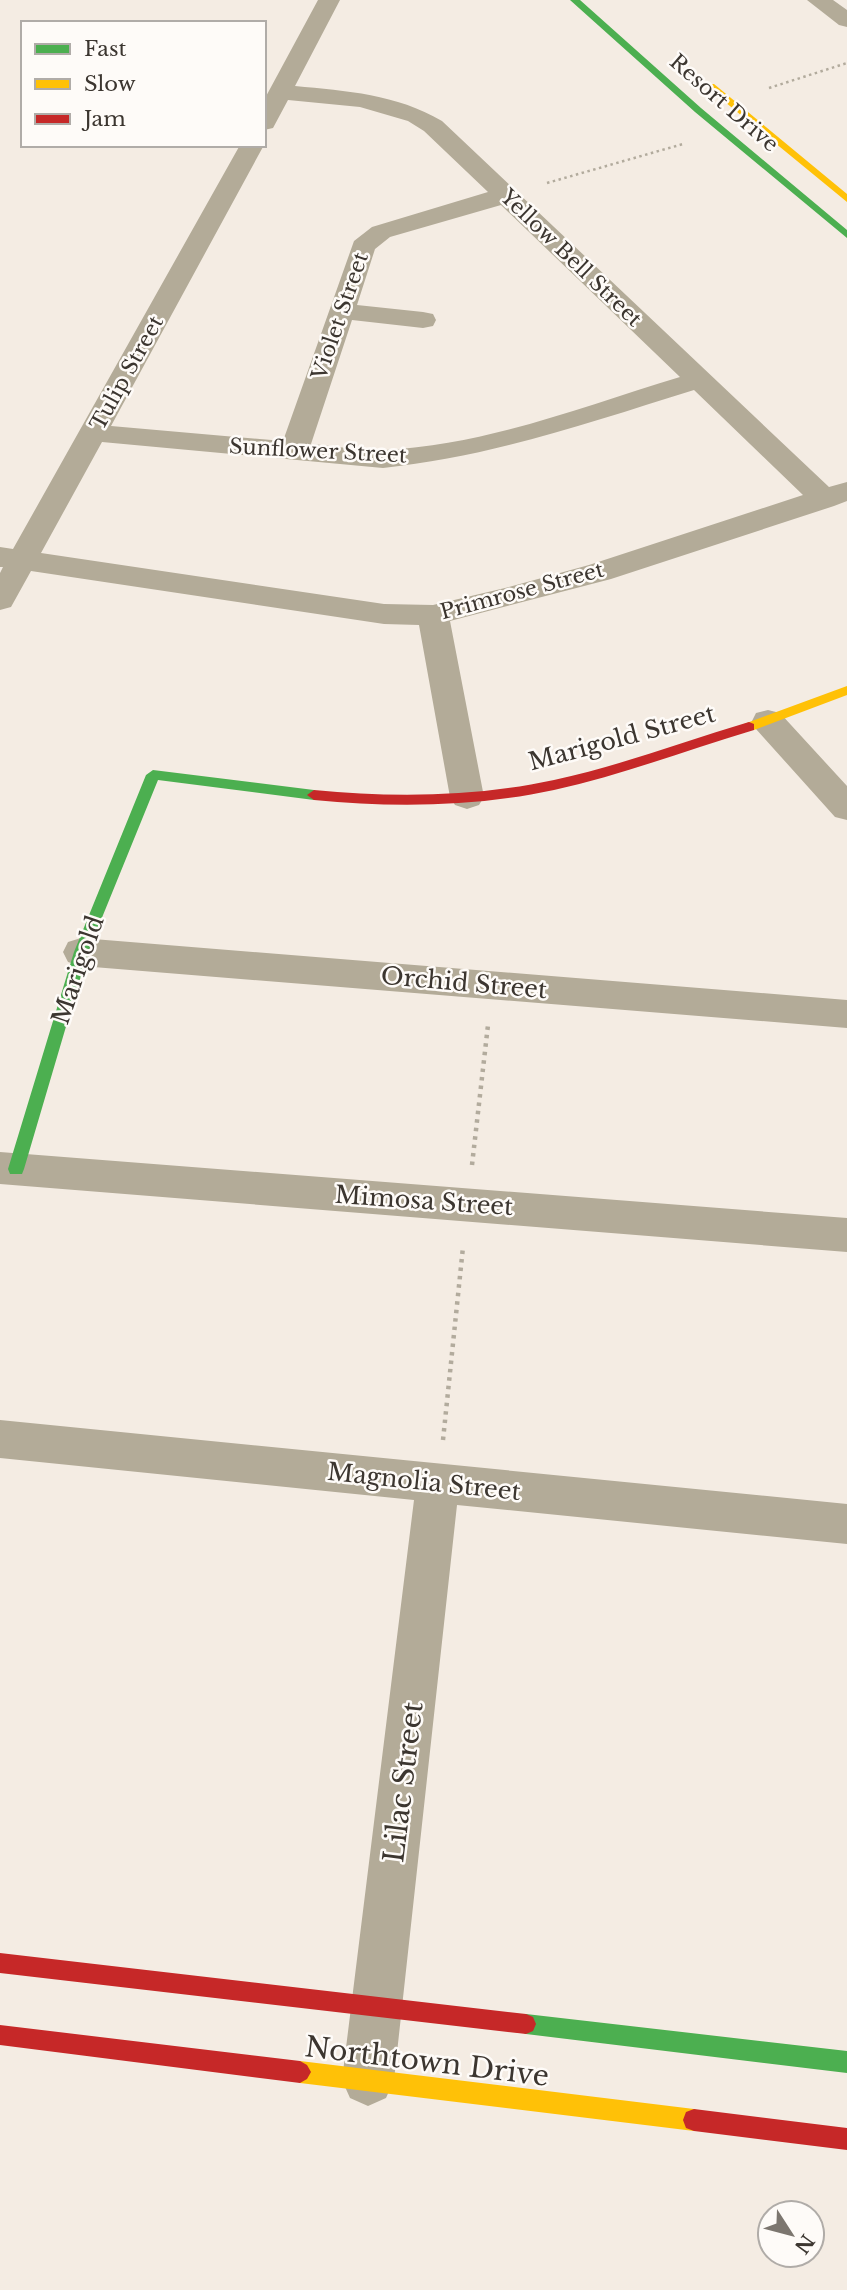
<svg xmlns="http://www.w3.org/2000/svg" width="847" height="2290" font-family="'Libre Baskerville',serif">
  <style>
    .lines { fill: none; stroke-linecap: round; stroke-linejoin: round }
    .path-far1 { stroke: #b2ab9d; stroke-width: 2.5; stroke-dasharray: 2.5 3.5; stroke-linecap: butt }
    .path { stroke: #b2ab9d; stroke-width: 4.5; stroke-dasharray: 3.5 5; stroke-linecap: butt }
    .street { fill: #b3ab98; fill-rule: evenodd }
    .fast { fill: #4caf50; fill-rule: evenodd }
    .slow { fill: #ffc107; fill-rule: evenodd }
    .jam { fill: #c62828; fill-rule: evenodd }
    .labels { text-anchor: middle; stroke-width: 5; stroke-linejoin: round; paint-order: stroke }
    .far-street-label { font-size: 21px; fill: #3c3630; stroke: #fefbf8 }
    .street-label { font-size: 24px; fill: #3c3630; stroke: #fefbf8 }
    .near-street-label { font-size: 28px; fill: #3c3630; stroke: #fefbf8 }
  </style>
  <rect width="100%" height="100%" fill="#f4ece3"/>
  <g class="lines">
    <path class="path-far1" d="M 769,88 L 847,63
      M 547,183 L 683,144"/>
    <path class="path" d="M 472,1165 L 488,1025
      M 443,1440 L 463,1247"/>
    <path class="street" d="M 318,0 L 340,0 L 295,86 C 347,91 396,94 442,121 L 829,487 L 847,482 L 847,501 L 834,506 L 611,579 L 450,621 L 484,797 L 479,805 L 467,809 L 455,805 L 450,797 L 419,625 L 384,624 L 31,571 L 11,607 L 0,610 L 0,573 L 3,567 L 0,567 L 0,547 L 13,549 L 240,145 L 264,145 L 111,426 L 283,441 L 354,241 L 372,227 L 488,192 L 424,131 L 408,121 L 360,107 L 288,100 L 273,128 L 264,130 L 264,100 ZM 501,205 L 680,377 C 584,406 487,445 385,450 C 361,451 335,446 311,444 L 352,320 L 423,328 L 433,326 L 436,320 L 433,314 L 423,312 L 357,305 L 375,249 L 390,237 ZM 694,390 L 803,495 L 589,565 L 505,588 L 433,605 L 384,604 L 41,553 L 102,442 L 383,468 C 491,457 591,422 694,390 Z
      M 807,0 L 833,0 L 847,10 L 847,27 L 839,25 Z
      M 768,710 L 780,713 L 847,786 L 847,820 L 835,817 L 756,729 L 752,721 L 756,713 Z
      M 81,938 L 847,1000 L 847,1028 L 81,966 L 68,962 L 63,952 L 68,942 Z
      M 0,1152 L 847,1218 L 847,1252 L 0,1184 Z
      M 0,1420 L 847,1504 L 847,1544 L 457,1505 L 394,2080 L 386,2098 L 368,2106 L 350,2098 L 342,2080 L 414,1500 L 0,1458 Z"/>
    <path class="fast" d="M 570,0 L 580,0 L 701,108 L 847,230 L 847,238 L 695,112 Z
      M 153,770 L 314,790 L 321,795 L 314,800 L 158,780 L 88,952 L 24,1169 L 22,1174 L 10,1174 L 8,1169 L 74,952 L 146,775 Z
      M 526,2014 L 847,2051 L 847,2073 L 526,2034 L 519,2031 L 516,2024 L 519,2017 Z"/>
    <path class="slow" d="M 708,84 L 714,84 L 847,194 L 847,202 L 708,88 Z
      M 847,686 L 847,695 L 754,730 L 744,730 L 742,727 L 744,724 Z
      M 300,2061 L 694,2109 L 702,2112 L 705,2120 L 702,2128 L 694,2131 L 300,2083 L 293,2079 L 289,2072 L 293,2065 Z"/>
    <path class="jam" d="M 749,722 L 754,724 L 754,730 C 687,750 622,775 554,790 C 475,807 394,808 314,800 L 307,795 L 314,790 C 394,798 475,797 554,780 C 620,766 684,741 749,722 Z
      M 0,1953 L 526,2014 L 533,2017 L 536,2024 L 533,2031 L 526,2034 L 0,1973 Z
      M 0,2025 L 300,2061 L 307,2065 L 311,2072 L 307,2079 L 300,2083 L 0,2045 Z
      M 694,2109 L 847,2128 L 847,2150 L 694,2131 L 686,2128 L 683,2120 L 686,2112 Z"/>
  </g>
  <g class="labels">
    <g class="far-street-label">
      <text transform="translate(724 103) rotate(41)" y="7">Resort Drive</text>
      <text transform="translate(571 258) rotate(44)" y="7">Yellow Bell Street</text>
      <text transform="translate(340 316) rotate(-71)" y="7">Violet Street</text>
      <text transform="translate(127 373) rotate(-61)" y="7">Tulip Street</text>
      <text transform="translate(318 451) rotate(3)" y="7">Sunflower Street</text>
      <text transform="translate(522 591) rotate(-15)" y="7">Primrose Street</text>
    </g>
    <g class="street-label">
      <text transform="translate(622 738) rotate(-15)" y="8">Marigold Street</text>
      <text transform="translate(78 970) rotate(-71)" y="8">Marigold</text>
      <text transform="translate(464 983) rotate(5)" y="8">Orchid Street</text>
      <text transform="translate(424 1201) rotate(4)" y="8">Mimosa Street</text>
      <text transform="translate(424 1482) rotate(6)" y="8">Magnolia Street</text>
    </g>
    <g class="near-street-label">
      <text transform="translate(403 1782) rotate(-83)" y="10">Lilac Street</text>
      <text transform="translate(427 2061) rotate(7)" y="10">Northtown Drive</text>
    </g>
  </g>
  <rect x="21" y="21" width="245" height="126" fill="#fefbf8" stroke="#b0aca8" stroke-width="2"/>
  <rect x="35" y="44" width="35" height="10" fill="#4caf50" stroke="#b0aca8" stroke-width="2"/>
  <text x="84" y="56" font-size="21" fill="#3c3630">Fast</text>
  <rect x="35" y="79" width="35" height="10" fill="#ffc107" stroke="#b0aca8" stroke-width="2"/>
  <text x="84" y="91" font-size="21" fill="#3c3630">Slow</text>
  <rect x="35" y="114" width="35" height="10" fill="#c62828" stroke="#b0aca8" stroke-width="2"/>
  <text x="84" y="126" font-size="21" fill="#3c3630">Jam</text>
  <g transform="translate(791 2234) rotate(126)"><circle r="33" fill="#fefbf8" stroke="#b0aca8" stroke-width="2"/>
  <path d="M0-5L12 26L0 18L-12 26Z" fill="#7c766f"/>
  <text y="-10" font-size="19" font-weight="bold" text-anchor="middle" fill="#3c3630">N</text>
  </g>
</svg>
